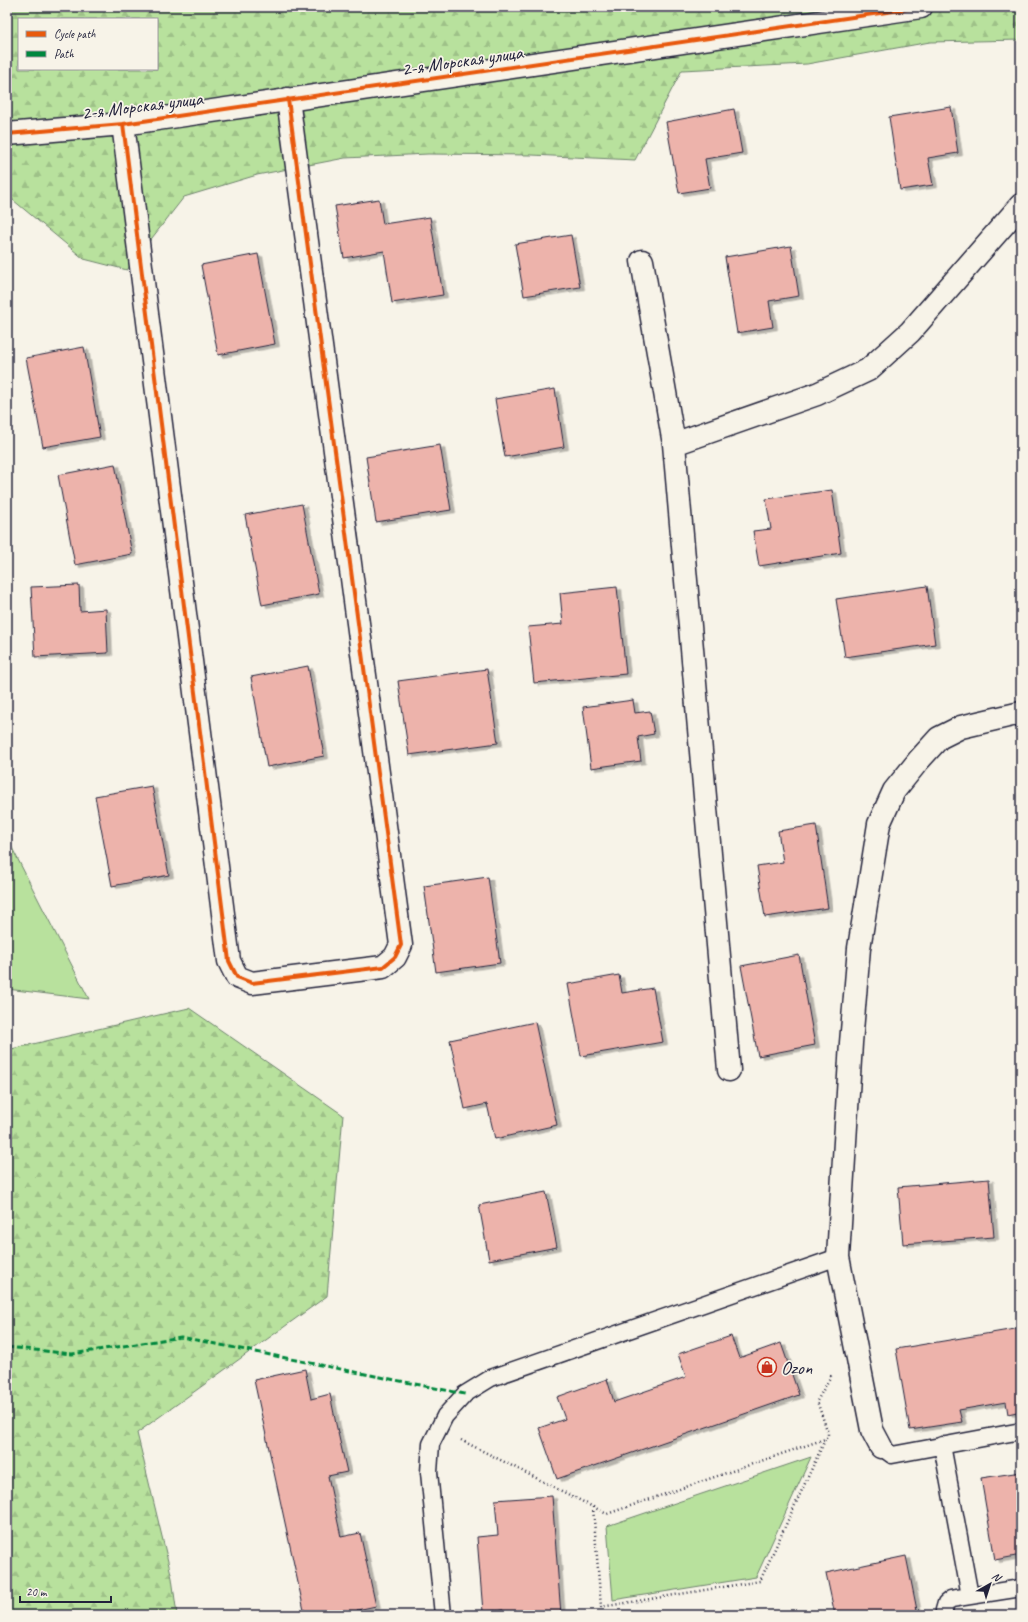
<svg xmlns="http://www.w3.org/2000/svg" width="1028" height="1622" font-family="Caveat,sans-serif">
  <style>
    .green { fill: #b8e19d; stroke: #6d826c }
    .forest { fill: url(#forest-firs); stroke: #6d826c; fill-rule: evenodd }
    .building { fill: #edb3ab; stroke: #22223b; filter: url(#shadow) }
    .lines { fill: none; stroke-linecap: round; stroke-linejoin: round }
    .service-casing { stroke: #22223b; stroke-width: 19 }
    .minor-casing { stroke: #22223b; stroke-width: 25 }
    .path { stroke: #22223b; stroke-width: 2.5; stroke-dasharray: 1 3; stroke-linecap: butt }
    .service { stroke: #f7f3e8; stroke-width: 16 }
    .minor { stroke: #f7f3e8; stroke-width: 22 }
    .quiet { stroke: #00873e; stroke-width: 3; stroke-dasharray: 6 3; stroke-linecap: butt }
    .cycleway-casing { stroke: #f7f3e8; stroke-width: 6 }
    .cycleway { stroke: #e8590c; stroke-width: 4 }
    .labels { text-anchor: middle; stroke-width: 3.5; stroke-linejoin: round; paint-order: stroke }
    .street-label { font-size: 19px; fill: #22223b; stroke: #f7f3e8 }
    .poi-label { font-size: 19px; fill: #22223b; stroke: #f7f3e8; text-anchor: start }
  </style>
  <defs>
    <pattern id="forest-firs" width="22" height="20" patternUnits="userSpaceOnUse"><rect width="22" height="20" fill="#b8e19d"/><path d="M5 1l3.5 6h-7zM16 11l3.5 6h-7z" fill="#9ec188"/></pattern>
    <filter id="shadow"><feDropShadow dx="4.5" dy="2.5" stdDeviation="0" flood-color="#0004"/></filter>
  </defs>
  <rect width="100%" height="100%" fill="#f7f3e8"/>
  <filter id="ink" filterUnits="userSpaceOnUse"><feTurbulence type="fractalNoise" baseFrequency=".025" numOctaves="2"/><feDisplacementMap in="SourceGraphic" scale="8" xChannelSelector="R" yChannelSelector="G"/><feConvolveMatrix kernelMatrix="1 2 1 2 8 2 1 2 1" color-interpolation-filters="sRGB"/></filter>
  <g filter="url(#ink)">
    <path class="green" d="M 7,838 L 89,999 L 7,989 Z
      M 811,1457 L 756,1577 L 613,1600 L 607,1526 Z"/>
    <path class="forest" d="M 7,7 L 1021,7 L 1021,40 L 930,42 L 807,64 L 682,70 L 635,160 L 532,155 L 428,154 L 345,158 L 257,175 L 184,197 L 127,270 L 84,259 L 7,195 ZM 19,19 L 157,19 L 157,69 L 19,69 Z
      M 189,1008 L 343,1115 L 327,1296 L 137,1433 L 172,1578 L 177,1615 L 7,1615 L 7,1050 Z"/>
    <path class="building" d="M 951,107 L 958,153 L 928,158 L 933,185 L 900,190 L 889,117 Z
      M 734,109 L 742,153 L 705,159 L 710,188 L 679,193 L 666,122 Z
      M 379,199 L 383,224 L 430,217 L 443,295 L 392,303 L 384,251 L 344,258 L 335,206 Z
      M 571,235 L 580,287 L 524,296 L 515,244 Z
      M 791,246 L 799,296 L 769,301 L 773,327 L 737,333 L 725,257 Z
      M 258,254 L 275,344 L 218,355 L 201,265 Z
      M 84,347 L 100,437 L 43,447 L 26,358 Z
      M 555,389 L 564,447 L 505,457 L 495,399 Z
      M 440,445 L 451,510 L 376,522 L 366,457 Z
      M 115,464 L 132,554 L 75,565 L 58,475 Z
      M 832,490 L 841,553 L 759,566 L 753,531 L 771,529 L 766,499 Z
      M 302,504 L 319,594 L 262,605 L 245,515 Z
      M 79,585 L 80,611 L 106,609 L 108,653 L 35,657 L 31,587 Z
      M 927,586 L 935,644 L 845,657 L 836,599 Z
      M 617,587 L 626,674 L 534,683 L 528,627 L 563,624 L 560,593 Z
      M 308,666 L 324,756 L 267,767 L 251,677 Z
      M 487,669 L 498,743 L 409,755 L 398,681 Z
      M 633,700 L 635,713 L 650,711 L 654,734 L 638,737 L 641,761 L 591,768 L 583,707 Z
      M 152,786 L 169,875 L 112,886 L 95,796 Z
      M 816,825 L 828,908 L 765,917 L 757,866 L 783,862 L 778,831 Z
      M 488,877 L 500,963 L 436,972 L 424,886 Z
      M 799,955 L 815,1045 L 758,1056 L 741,966 Z
      M 619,975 L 622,993 L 653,988 L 663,1042 L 581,1056 L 568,984 Z
      M 535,1022 L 557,1125 L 495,1139 L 487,1104 L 465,1109 L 450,1040 Z
      M 989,1179 L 994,1237 L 903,1244 L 898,1187 Z
      M 546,1192 L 557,1247 L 489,1260 L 479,1205 Z
      M 1021,1328 L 1021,1411 L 1008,1414 L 1006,1402 L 959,1410 L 962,1422 L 910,1430 L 896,1349 Z
      M 731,1336 L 739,1358 L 781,1343 L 799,1395 L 557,1479 L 539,1428 L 565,1419 L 557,1397 L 607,1379 L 614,1402 L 686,1377 L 678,1354 Z
      M 305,1369 L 311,1399 L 330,1394 L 336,1424 L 347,1472 L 328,1476 L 341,1537 L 360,1533 L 376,1606 L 357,1610 L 358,1615 L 305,1615 L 254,1380 Z
      M 1021,1472 L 1021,1555 L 995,1560 L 981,1478 Z
      M 552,1496 L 561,1615 L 504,1615 L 503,1610 L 483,1612 L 477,1537 L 498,1535 L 495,1500 Z
      M 906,1556 L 918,1615 L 835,1615 L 826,1573 Z"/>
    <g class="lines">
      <g class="service-casing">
        <path id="service" d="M 942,1445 L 970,1596 L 1021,1588
          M 881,1447 L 892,1455 L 1021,1431
          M 443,1615 L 429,1472 L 431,1444 L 445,1416 L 465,1394 L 491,1378 L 838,1257
          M 945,1615 L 944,1610 L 946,1603 L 951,1599 L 970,1596"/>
      </g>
      <g class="minor-casing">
        <path id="minor" d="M 123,124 L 229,961 L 237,977 L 252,983 L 383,967 L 395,957 L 401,945 L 288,99
          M 7,134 L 123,124 L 921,7
          M 642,261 L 674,444 L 729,1070
          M 674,444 L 817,394 L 868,370 L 910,332 L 1021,205
          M 881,1447 L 872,1430 L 838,1257 L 851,1043 L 859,948 L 879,824 L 894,791 L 919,760 L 939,738 L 961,727 L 1021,713"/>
      </g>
      <path class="path" d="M 461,1440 L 607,1514 L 825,1439 L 828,1437 L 828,1433 L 817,1401 L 832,1374
        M 593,1507 L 601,1607 L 760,1581 L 825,1440"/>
      <use href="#service" class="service"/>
      <use href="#minor" class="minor"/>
      <path class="quiet" d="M 7,1347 L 72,1354 L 181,1337 L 465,1394"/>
      <g class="cycleway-casing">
        <path id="cycleway" d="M 123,124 L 229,961 L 237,977 L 252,983 L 383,967 L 395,957 L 401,945 L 288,99
          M 7,134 L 123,124 L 921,7"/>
      </g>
      <use href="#cycleway" class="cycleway"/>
    </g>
  </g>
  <defs>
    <g id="shop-ring" transform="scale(1)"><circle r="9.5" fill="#f7f3e8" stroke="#c8321e" stroke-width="1.5"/><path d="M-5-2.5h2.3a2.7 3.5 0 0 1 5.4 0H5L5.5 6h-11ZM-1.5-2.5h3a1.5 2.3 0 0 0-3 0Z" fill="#c8321e"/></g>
  </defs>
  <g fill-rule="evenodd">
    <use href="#shop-ring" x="767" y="1367"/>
  </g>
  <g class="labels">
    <g class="street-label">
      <text transform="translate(462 60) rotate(-8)" y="7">2-я Морская улица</text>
      <text transform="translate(142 105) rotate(-7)" y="7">2-я Морская улица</text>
    </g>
    <g class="poi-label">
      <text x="781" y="1374">Ozon</text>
    </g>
  </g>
  <rect width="1028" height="1622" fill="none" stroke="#f7f3e8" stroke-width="24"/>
  <rect x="12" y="12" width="1004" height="1598" fill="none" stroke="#22223b" stroke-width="1.5" filter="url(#ink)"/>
  <rect x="18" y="18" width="140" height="52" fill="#f7f3e8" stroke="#a29fa3"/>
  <rect x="26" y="31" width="20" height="6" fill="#e8590c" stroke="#a29fa3"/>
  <text x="54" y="38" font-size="12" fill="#22223b">Cycle path</text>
  <rect x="26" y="51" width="20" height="6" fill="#00873e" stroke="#a29fa3"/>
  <text x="54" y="58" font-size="12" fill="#22223b">Path</text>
  <g transform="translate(990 1584) rotate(39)" stroke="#f7f3e8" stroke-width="3" paint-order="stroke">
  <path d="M0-3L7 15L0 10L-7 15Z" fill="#22223b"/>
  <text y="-6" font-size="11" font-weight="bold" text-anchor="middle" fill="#22223b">N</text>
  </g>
  <path d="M20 1596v6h91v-6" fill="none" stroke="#22223b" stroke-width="2"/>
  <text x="26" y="1596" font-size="12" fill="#22223b" stroke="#f7f3e8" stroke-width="3" paint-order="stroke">20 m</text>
</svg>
